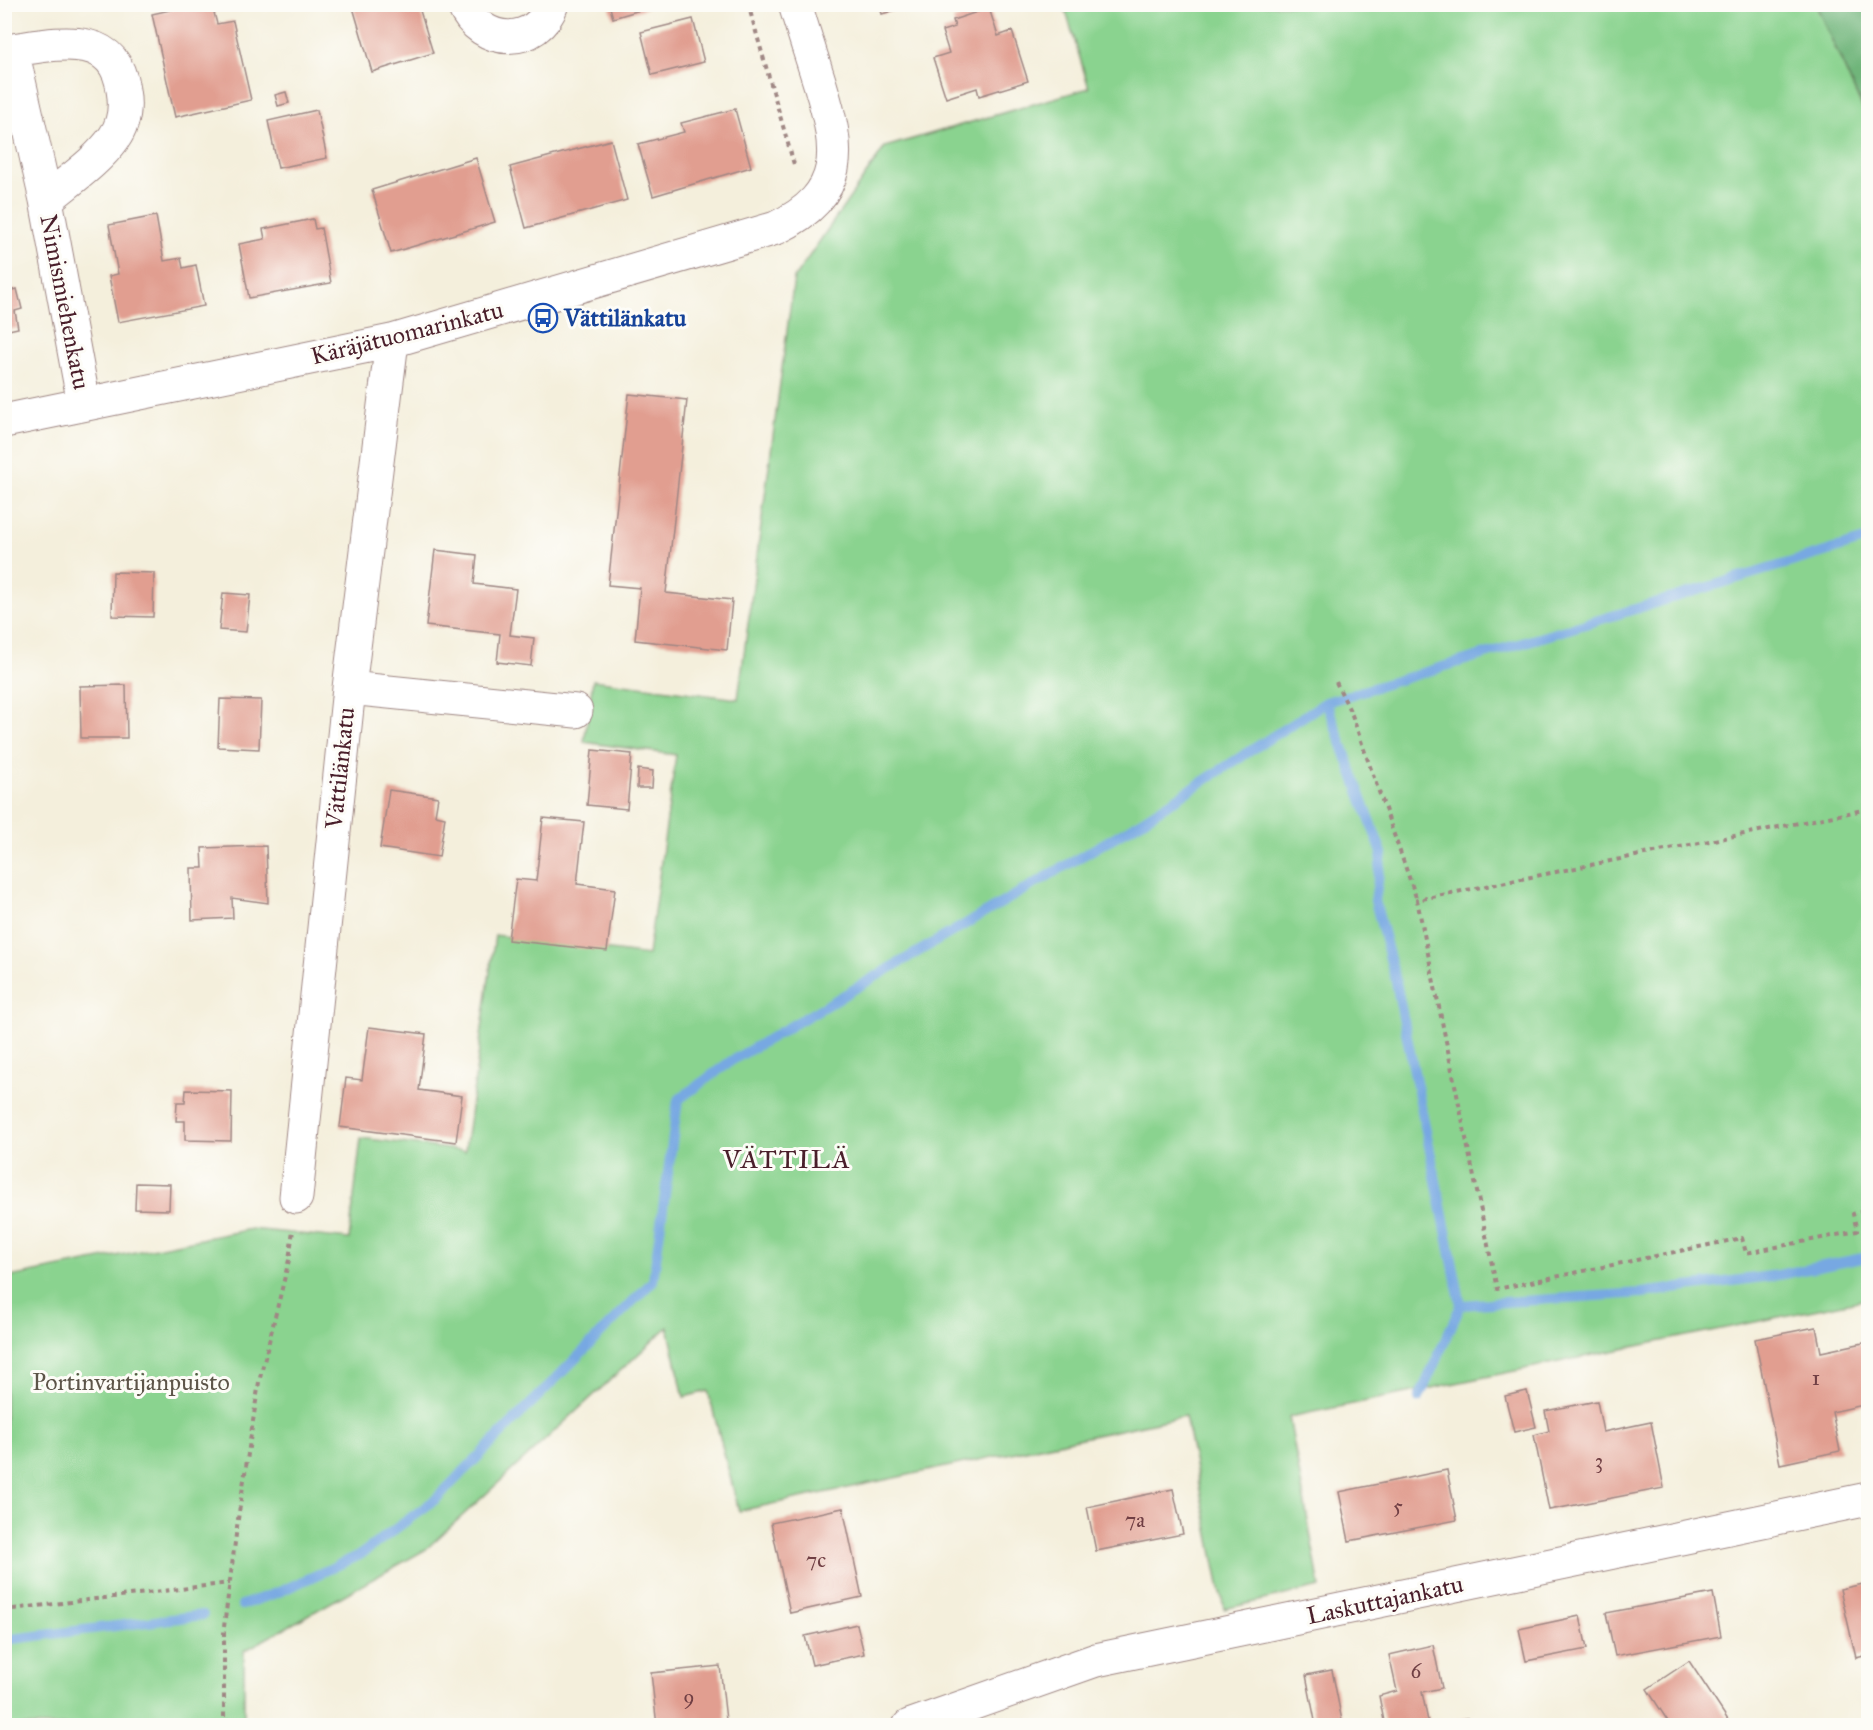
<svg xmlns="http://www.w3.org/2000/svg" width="1873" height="1730" font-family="'IM FELL Great Primer',serif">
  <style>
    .green { fill: #8ad38f; stroke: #6a795d; stroke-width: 1.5 }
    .forest { fill: #6fb57a; stroke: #5c6a52; stroke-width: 1.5 }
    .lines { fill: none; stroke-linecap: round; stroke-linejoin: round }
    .stream { stroke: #77a8e2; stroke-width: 10 }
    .building { fill: #e19e90 }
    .minor-casing { stroke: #9f8784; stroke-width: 35 }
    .path { stroke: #9f8784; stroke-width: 4; stroke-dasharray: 4.5 4.5; stroke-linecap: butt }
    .minor { stroke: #fff; stroke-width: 33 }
    .labels { text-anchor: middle; stroke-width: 6; stroke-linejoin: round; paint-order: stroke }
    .number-label { font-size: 21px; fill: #703f44 }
    .street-label { font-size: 24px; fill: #4a1f2b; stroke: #fdfcf7 }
    .transit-label { font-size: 24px; font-weight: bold; fill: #164399; stroke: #fdfcf7; text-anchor: start }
    .park-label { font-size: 24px; fill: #5d5549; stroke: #fdfcf7 }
    .neighbourhood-label { font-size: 26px; letter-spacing: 1.5px; fill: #4a1f2b; stroke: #fdfcf7 }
  </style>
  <rect width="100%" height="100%" fill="#fdfcf7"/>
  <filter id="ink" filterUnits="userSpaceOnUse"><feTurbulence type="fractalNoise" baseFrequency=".0167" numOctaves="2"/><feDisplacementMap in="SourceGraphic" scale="12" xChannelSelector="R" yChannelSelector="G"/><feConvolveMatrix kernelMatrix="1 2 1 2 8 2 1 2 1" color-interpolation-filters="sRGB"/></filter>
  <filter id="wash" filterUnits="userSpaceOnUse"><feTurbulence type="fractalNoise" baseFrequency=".008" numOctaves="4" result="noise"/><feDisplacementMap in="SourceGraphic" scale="24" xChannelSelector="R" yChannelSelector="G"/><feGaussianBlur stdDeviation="1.35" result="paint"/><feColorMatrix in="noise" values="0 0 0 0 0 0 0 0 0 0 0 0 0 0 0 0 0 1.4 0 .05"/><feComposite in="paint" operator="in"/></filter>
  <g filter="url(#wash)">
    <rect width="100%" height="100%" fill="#f4efdc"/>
    <path class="green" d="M 1064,5 L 1816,5 L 1868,120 L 1868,1299 L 1289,1417 L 1320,1587 L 1224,1609 L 1185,1416 L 739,1511 L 708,1391 L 684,1397 L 668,1327 L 425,1550 L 244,1651 L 244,1725 L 5,1726 L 5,1278 L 251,1229 L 349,1239 L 361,1138 L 465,1151 L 495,935 L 648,955 L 676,755 L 584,742 L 593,680 L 738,699 L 794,278 L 885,147 L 1089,88 Z"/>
    <path class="forest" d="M 1815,5 L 1868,5 L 1868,120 L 1816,5 Z"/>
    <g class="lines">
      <path class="stream" d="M 1326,702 L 1382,853 L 1375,901 L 1396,982 L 1461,1305 L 1419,1398
        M 1461,1305 L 1642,1293 L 1778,1275 L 1868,1257
        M 242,1605 L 279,1592 L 360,1555 L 436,1499 L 653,1281 L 678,1100 L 731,1061 L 1137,824 L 1326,702 L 1868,539
        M 4,1640 L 203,1615"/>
    </g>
    <g id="blocks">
      <path class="building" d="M 352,4 L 418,4 L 433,53 L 372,72 Z
        M 609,4 L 657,4 L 657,5 L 613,18 Z
        M 879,4 L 912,4 L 912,5 L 882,14 Z
        M 192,5 L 212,5 L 217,24 L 233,21 L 251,100 L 175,117 L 152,14 Z
        M 989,8 L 998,36 L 1012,31 L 1028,81 L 979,96 L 977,88 L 946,98 L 933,58 L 949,53 L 942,31 L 955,27 L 953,20 Z
        M 693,19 L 704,62 L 652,75 L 641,32 Z
        M 286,92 L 289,103 L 278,106 L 275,95 Z
        M 735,109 L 751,167 L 653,196 L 638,144 L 684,132 L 681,123 Z
        M 317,110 L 327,158 L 278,168 L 268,121 Z
        M 611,140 L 627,200 L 526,228 L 510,167 Z
        M 476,158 L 495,222 L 391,253 L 372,190 Z
        M 156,216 L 164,261 L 181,258 L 183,268 L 196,265 L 204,306 L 118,322 L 109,276 L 118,274 L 109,225 Z
        M 313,219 L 315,229 L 321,228 L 331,283 L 249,298 L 239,244 L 265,239 L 263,229 Z
        M 4,274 L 9,291 L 17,289 L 22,309 L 15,311 L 18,328 L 4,331 Z
        M 629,394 L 687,400 L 666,593 L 732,600 L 727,650 L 635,640 L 640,588 L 608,585 Z
        M 435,550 L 477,555 L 474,584 L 516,589 L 510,635 L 534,638 L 531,666 L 497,662 L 500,634 L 426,626 Z
        M 113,572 L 154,573 L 153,617 L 112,616 Z
        M 223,593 L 250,595 L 246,632 L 219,630 Z
        M 126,685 L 127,738 L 81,738 L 80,686 Z
        M 220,699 L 261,700 L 259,749 L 218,747 Z
        M 592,750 L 632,754 L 627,809 L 587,805 Z
        M 638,769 L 653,771 L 652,788 L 637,788 Z
        M 389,790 L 438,797 L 435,815 L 445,817 L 439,857 L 380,848 Z
        M 543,818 L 584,822 L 577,884 L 615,889 L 607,951 L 508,940 L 516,879 L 536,881 Z
        M 266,846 L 268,903 L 232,898 L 233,918 L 192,920 L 191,868 L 203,868 L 202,848 Z
        M 369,1027 L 426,1034 L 419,1090 L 462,1096 L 456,1142 L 340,1127 L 346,1078 L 362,1080 Z
        M 186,1090 L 232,1091 L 231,1141 L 185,1140 L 185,1121 L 176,1121 L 177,1102 L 185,1102 Z
        M 136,1183 L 170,1184 L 169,1210 L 135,1209 Z
        M 1816,1327 L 1821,1352 L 1868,1342 L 1868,1404 L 1832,1412 L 1840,1451 L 1780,1464 L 1755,1339 Z
        M 1527,1391 L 1536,1427 L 1514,1432 L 1505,1396 Z
        M 1597,1401 L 1603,1432 L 1651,1422 L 1664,1488 L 1549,1510 L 1534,1435 L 1549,1431 L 1545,1411 Z
        M 1447,1470 L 1457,1520 L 1349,1541 L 1339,1492 Z
        M 1173,1489 L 1183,1534 L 1096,1551 L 1087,1507 Z
        M 843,1508 L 862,1597 L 790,1613 L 771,1523 Z
        M 1868,1583 L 1868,1655 L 1856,1658 L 1840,1589 Z
        M 1713,1593 L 1721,1636 L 1615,1656 L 1606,1613 Z
        M 1580,1616 L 1587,1649 L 1526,1661 L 1519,1629 Z
        M 857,1624 L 864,1654 L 812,1665 L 805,1636 Z
        M 1433,1645 L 1442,1688 L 1422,1692 L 1429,1726 L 1385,1726 L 1379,1696 L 1397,1691 L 1389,1655 Z
        M 1689,1661 L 1732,1726 L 1671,1726 L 1647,1689 Z
        M 720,1666 L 726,1720 L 706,1722 L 706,1726 L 683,1726 L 683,1723 L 657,1726 L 651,1673 Z
        M 1332,1670 L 1343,1726 L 1316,1726 L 1306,1675 Z
        M 1467,1718 L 1468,1726 L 1436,1726 L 1436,1724 Z"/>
    </g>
  </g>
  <g filter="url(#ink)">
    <use href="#blocks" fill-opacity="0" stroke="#9f8784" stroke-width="1.5"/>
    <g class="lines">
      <g class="minor-casing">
        <path id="minor" d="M 463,4 C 481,48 538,47 552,4
          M 46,200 C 68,181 96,163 114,138 C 124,124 126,107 123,90 C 115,29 56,44 12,50 L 46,200 L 84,404
          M 4,421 L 392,341 L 776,228 C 847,194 840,150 820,84 C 812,58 803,31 795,4
          M 349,688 L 576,711
          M 296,1197 L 349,688 L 392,341
          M 909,1726 L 1096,1660 L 1868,1499"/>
      </g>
      <path class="path" d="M 748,4 L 795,168
        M 1336,682 L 1352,715 L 1417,900
        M 1868,809 L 1417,900 L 1497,1289 L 1742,1238 L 1746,1253 L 1857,1231 L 1853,1214 L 1868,1210
        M 4,1610 L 230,1583
        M 224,1726 L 224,1627 L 238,1519 L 259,1382 L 289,1260 L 293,1230"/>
      <use href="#minor" class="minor"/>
    </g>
  </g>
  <defs>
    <g id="bus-ring" transform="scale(1.5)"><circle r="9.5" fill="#fdfcf7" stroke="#1a4fb4" stroke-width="1.5"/><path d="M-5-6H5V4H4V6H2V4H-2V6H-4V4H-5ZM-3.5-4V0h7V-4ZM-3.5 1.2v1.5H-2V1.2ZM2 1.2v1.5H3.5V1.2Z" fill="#1a4fb4"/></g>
  </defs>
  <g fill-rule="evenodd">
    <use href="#bus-ring" x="543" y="318"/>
  </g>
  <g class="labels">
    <g class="number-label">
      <text x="1816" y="1385">1</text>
      <text x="1599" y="1468">3</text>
      <text x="1398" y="1513">5</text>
      <text x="1135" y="1527">7a</text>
      <text x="816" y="1567">7c</text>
      <text x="1416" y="1678">6</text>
      <text x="689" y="1704">9</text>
    </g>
    <g class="street-label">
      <text transform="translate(65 302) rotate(79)" y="8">Nimismiehenkatu</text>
      <text transform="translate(407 333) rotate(-14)" y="8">Käräjätuomarinkatu</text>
      <text transform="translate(340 768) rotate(-84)" y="8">Vättilänkatu</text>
      <text transform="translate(1385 1600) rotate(-12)" y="8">Laskuttajankatu</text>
    </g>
    <g class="transit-label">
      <text x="564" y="326">Vättilänkatu</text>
    </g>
    <g class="park-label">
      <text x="131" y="1390">Portinvartijanpuisto</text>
    </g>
    <g class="neighbourhood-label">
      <text x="787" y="1168">VÄTTILÄ</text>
    </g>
  </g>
  <rect width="1873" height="1730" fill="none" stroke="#fdfcf7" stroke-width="24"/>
</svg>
